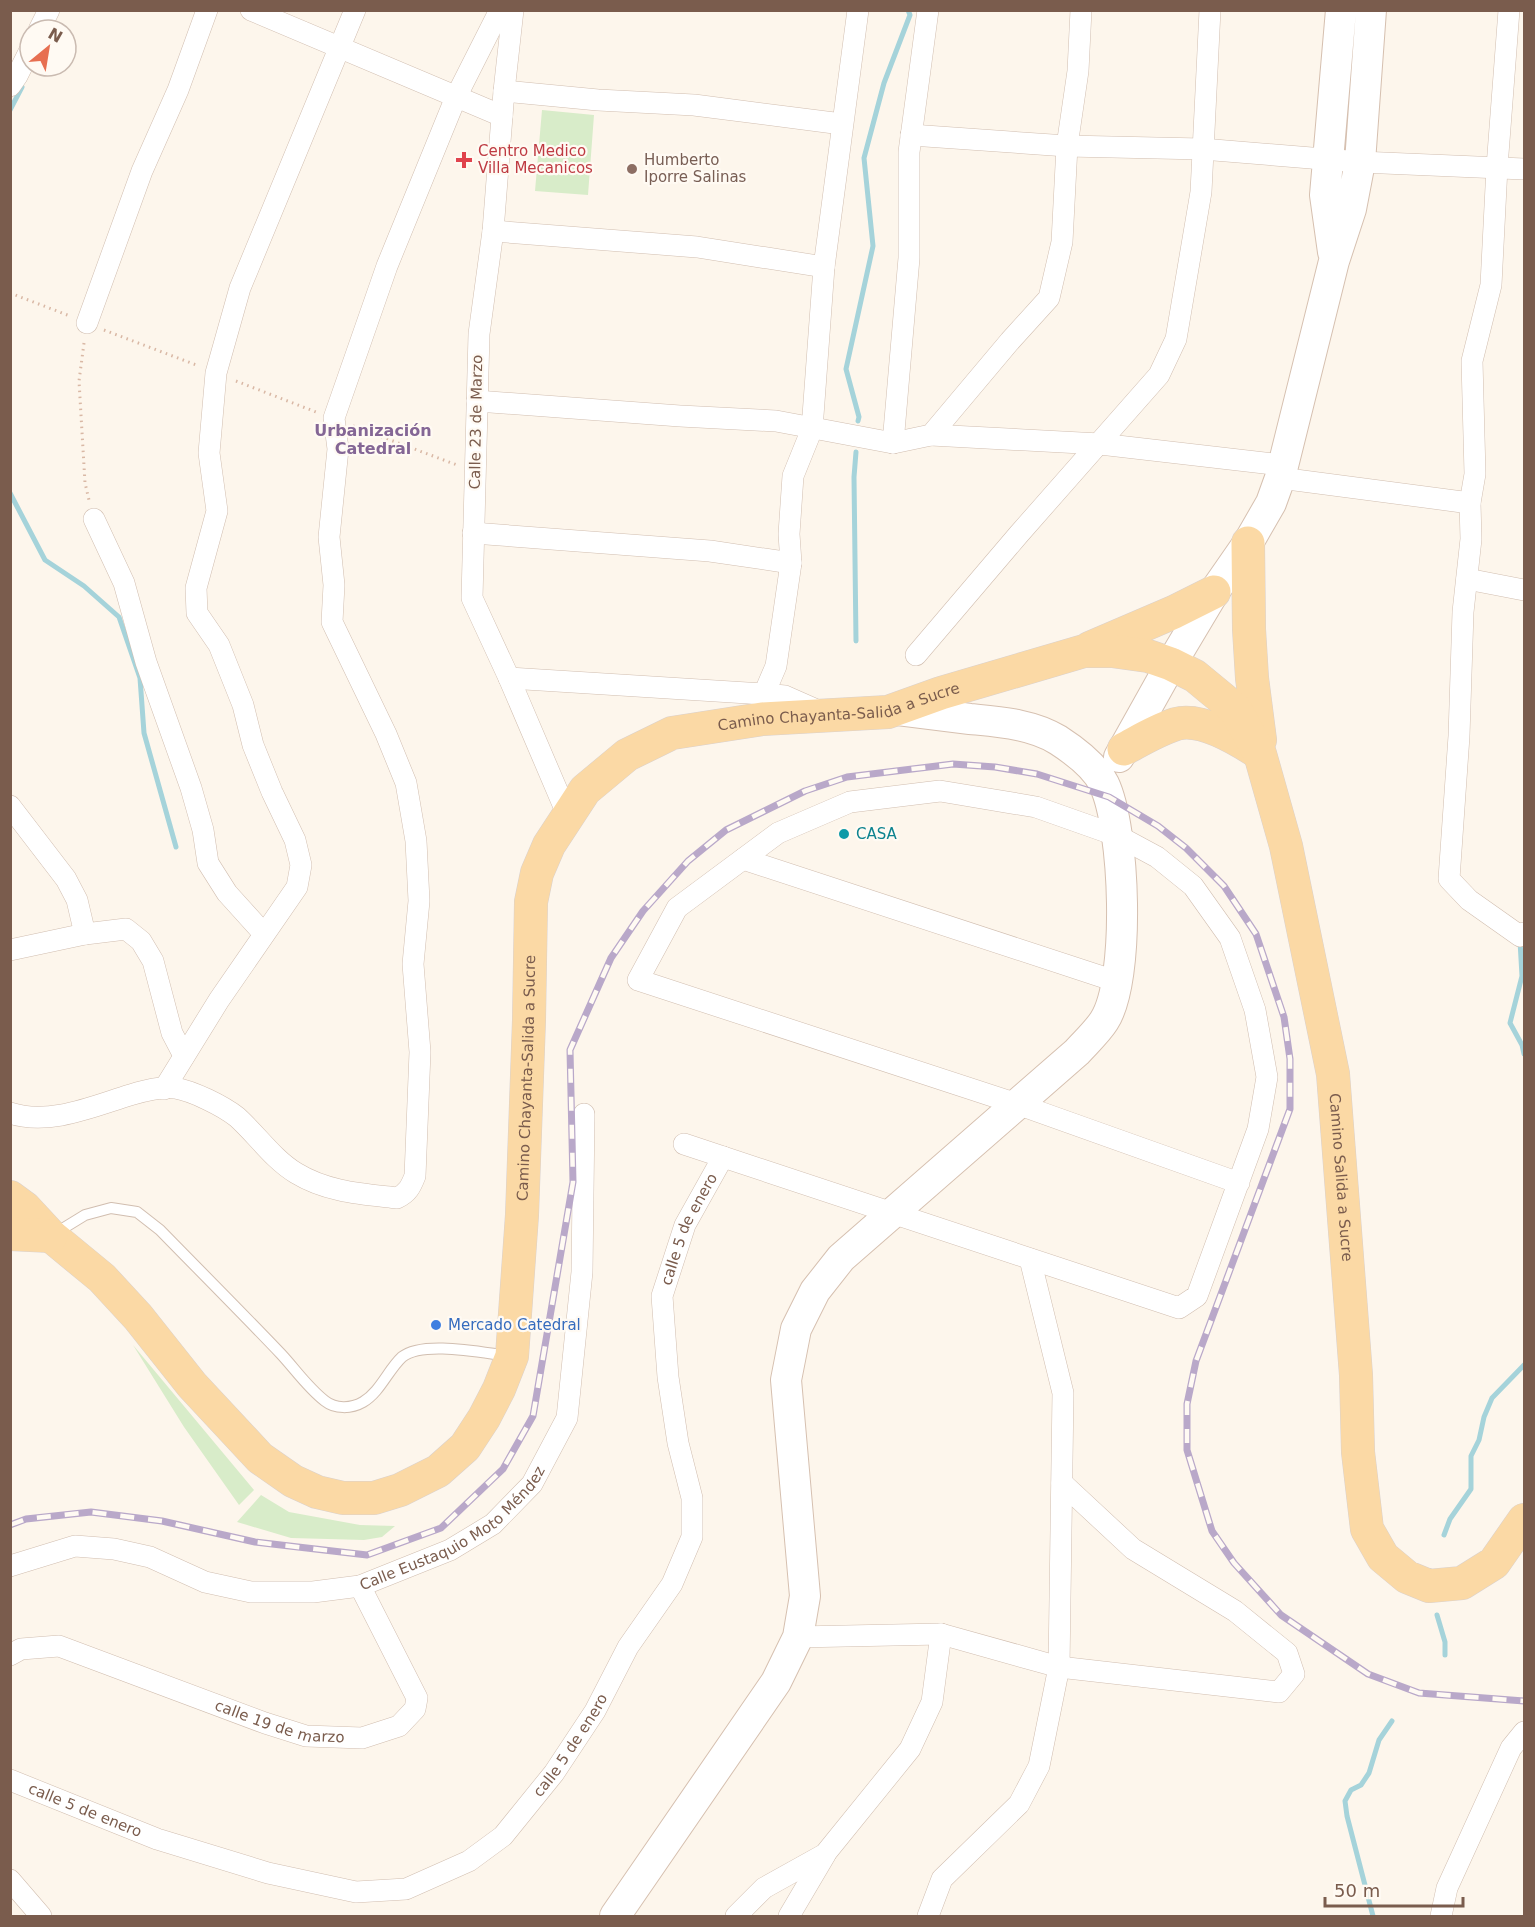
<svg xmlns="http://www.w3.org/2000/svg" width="1535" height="1927" font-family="'DejaVu Sans',sans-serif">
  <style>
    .green { fill: #d8ecc9 }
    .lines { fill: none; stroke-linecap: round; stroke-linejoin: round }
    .stream { stroke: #a5d3da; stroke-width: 5 }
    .lane-casing { stroke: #d1beb0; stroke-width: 12 }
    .street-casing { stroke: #d1beb0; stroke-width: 22 }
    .secondary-casing { stroke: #d6c0b0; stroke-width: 32 }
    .primary-casing { stroke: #dad1cd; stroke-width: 34 }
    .path { stroke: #d9b8a5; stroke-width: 3; stroke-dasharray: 1.5 4.5; stroke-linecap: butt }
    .lane { stroke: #fff; stroke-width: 10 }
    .street { stroke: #fff; stroke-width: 21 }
    .secondary { stroke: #fff; stroke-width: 30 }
    .primary { stroke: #fbd9a5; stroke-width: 33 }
    .rail-casing { stroke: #b9a8c9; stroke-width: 7 }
    .rail { stroke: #fffaf3; stroke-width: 4.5; stroke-dasharray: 14; stroke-linecap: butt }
    .health-dot { fill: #e0444e; stroke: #fffaf3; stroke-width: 2 }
    .education-dot { fill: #8d6e63; stroke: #fffaf3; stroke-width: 2 }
    .culture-dot { fill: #0f9aa8; stroke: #fffaf3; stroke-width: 2 }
    .shop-dot { fill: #3f7fe0; stroke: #fffaf3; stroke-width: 2 }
    .labels { text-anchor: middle; stroke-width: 4.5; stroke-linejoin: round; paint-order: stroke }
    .health-label { font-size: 15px; fill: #be3a42; stroke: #fffaf3; text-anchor: start }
    .education-label { font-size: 15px; fill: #785e54; stroke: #fffaf3; text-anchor: start }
    .street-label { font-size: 15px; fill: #7a5c4d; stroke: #fffaf3 }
    .culture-label { font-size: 15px; fill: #0d838f; stroke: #fffaf3; text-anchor: start }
    .shop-label { font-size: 15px; fill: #366cbe; stroke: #fffaf3; text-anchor: start }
    .neighbourhood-label { font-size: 16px; font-weight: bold; fill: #846695; stroke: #fffaf3 }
  </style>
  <rect width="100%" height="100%" fill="#fdf6ec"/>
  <path class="green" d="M 542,110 L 594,115 L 588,195 L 535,191 Z
    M 133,1345 L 254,1490 L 239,1505 L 184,1427 Z
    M 261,1495 L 289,1512 L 360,1525 L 395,1526 L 382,1537 L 364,1540 L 291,1538 L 237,1522 Z"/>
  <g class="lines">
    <path class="stream" d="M 10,110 L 22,87
      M 858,421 L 859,417 L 846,369 L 873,246 L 864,158 L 884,83 L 910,15 L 908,10
      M 856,452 L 854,477 L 856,641
      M 10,493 L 45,560 L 84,586 L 119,617 L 140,678 L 144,733 L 176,847
      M 1520,941 L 1522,976 L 1510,1023 L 1522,1045 L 1524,1054
      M 1444,1535 L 1450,1519 L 1471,1489 L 1471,1456 L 1479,1440 L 1484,1417 L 1492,1398 L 1524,1365
      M 1437,1615 L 1445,1642 L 1445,1655
      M 1373,1916 L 1347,1816 L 1345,1801 L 1351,1790 L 1361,1785 L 1369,1773 L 1379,1740 L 1392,1721"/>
    <g class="lane-casing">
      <path id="lane" d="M 54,1234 L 85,1215 L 111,1208 L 137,1212 L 160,1230 C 200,1271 241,1312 281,1354 C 295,1369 308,1388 325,1401 C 335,1409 351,1409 363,1402 C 380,1392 388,1370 402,1357 C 423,1340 483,1353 510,1356"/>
    </g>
    <g class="street-casing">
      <g id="street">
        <path d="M 251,10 L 502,116"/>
        <path d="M 513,10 L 504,91 L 493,231 L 479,334 L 472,598 L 509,678 L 568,816"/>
        <path d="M 1509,10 L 1497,167 L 1491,285 L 1472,361 L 1475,474 L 1470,503 L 1471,539 L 1463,612 L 1459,736 L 1449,879 L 1469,900 L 1520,936 L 1524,933"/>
        <path d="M 39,30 L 49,10"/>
        <path d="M 10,86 L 17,76 L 30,50"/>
        <path d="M 504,91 L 598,100 L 694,105 L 842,124"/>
        <path d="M 911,135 L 1067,146 L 1202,149 L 1360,162 L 1524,169"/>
        <path d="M 493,231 L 697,247 L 824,267"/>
        <path d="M 87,323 L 142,171 L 178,90 L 207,10"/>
        <path d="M 477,401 L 680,416 L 776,421 L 893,443 L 931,435 L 1010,341 L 1049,298 L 1062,242 L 1067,146 L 1078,71 L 1081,10"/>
        <path d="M 931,435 L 1100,444 L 1282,465"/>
        <path d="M 893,443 L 909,258 L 909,152 L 928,10"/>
        <path d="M 1280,478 L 1470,503"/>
        <path d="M 94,519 L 124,583 L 146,662 L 191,788 L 203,830 L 208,863 L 227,893 L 264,934"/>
        <path d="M 473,533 L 710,551 L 791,563"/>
        <path d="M 1467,579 L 1524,590"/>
        <path d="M 916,655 L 1019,534 L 1159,375 L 1176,339 L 1201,192 L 1210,10"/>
        <path d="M 509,678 L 764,694 L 785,696 L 819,711"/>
        <path d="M 764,694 L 776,666 L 791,563 L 789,534 L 793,476 L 812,429 L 824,267 L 858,10"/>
        <path d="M 10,806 L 66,879 L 77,900 L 85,934 L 126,929 L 141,941 L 153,961 L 172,1033 L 184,1056"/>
        <path d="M 743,859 L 1118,982"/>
        <path d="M 10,950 L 85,934"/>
        <path d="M 164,1089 L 219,1000 L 297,887 L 301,865 L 295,840 L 272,792 L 253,745 L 243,705 L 219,645 L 197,613 L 196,588 L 217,511 L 209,453 L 216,373 L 240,288 L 355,10"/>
        <path d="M 10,1113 C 49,1126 94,1106 130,1095 C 144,1091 161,1086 175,1088 C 193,1091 223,1106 237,1117 C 257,1135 273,1159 296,1173 C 327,1192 362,1194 397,1198 C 408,1193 411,1186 415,1176 L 420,1052 L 413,964 L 419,901 L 416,841 L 406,783 L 386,734 L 332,622 L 334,585 L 329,537 L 338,449 L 334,418 L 387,266 L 456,97 L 500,10"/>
        <path d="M 684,1144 L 1179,1308 L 1197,1296 L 1258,1129 L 1267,1077 L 1255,1010 L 1230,938 L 1193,886 L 1157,857 L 1118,836 L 1036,807 L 940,791 L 850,802 L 778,833 L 677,908 L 638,980 L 1017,1104 L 1239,1183"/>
        <path id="s1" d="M 10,1566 L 75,1546 L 114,1549 L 150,1557 L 205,1582 L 251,1592 L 313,1592 L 360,1586 L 450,1550 L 493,1524 L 532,1484 L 567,1418 L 582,1272 L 584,1114"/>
        <path d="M 798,1637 L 941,1634 L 1059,1667 L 1279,1692 L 1294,1674 L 1287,1653 L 1235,1611 L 1133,1549 L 1062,1483"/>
        <path id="s2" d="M 10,1655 L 21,1649 L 59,1646 L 265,1723 L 306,1736 L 362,1738 L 399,1726 L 415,1709 L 417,1698 L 360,1586"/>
        <path id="s3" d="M 10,1780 L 157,1839 L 268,1873 L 356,1892 L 406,1889 L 469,1861 L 503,1836 L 554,1773 L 595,1711 L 628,1647 L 672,1584 L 692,1537 L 692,1498 L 678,1443 L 668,1377 L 662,1296 L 685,1225 L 723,1157"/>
        <path d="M 10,1880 L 41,1916"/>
        <path d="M 736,1916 L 764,1888 L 825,1854 L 910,1749 L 932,1702 L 941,1634"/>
        <path d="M 789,1916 L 825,1855"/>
        <path d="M 928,1916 L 942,1879 L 1019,1804 L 1039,1766 L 1059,1667 L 1063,1393 L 1030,1259"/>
        <path d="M 1441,1916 L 1447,1888 L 1511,1748 L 1524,1732"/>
      </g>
    </g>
    <g class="secondary-casing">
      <path id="secondary" d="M 1333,252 L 1325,195 L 1341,10
        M 1119,757 L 1171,664 L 1214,592 L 1248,543 L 1271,503 L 1280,478 L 1334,261 L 1351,209 L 1360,162 L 1371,10
        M 615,1916 L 776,1682 L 798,1637 L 805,1596 L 786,1380 L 796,1329 L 815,1291 L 841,1258 L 1077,1052 C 1086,1042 1097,1032 1104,1021 C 1131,980 1125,828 1104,784 C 1095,766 1075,751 1058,740 C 1032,724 1000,722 970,719 C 946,716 922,713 898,710 L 891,711"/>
    </g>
    <g class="primary-casing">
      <g id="primary">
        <path d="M 1248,543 L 1249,629 L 1252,678 L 1260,740"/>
        <path d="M 1090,648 L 1174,612 L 1214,592"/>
        <path d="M 1124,749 C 1141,740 1157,730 1176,724 C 1201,717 1239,740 1259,753"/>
        <path id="s4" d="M 10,1197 L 25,1208 L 51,1236 L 102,1278 L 138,1317 L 192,1385 L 260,1458 L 293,1481 L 317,1492 L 343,1498 L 374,1498 L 400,1490 L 438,1471 L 465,1447 L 484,1418 L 499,1389 L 512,1356 L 522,1215 L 529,1020 L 531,902 L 537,873 L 549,845 L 585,790 L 627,755 L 672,733 L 762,719 L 888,712 L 941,693 L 1084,651 L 1112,651 L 1148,656 L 1171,664 L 1195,676 L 1235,709 L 1260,754 L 1286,846 L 1333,1074 L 1356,1375 L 1358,1452 L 1367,1529 L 1383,1557 L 1407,1577 L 1429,1586 L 1462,1583 L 1494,1563 L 1524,1520"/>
        <path d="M 10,1234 L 51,1236"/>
      </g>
    </g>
    <path class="path" d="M 10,293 L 70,316
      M 104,330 L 199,366
      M 84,343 L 79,381 L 85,483 L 89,500
      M 236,381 L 316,412
      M 353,426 L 457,465"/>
    <use href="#lane" class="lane"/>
    <use href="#street" class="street"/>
    <use href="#secondary" class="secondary"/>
    <use href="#primary" class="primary"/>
    <g class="rail-casing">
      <path id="rail" d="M 10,1525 L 26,1519 L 91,1512 L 162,1521 L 255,1542 L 367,1555 L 441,1528 L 503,1469 L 533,1416 L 573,1182 L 570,1050 L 611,958 L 643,911 L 688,861 L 726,830 L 805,791 L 847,777 L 953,764 L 995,767 L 1037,774 L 1109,797 L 1158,826 L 1186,848 L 1224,886 L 1256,934 L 1284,1017 L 1290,1059 L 1290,1109 L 1196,1361 L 1187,1404 L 1187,1450 L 1212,1531 L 1234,1563 L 1281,1615 L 1368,1674 L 1419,1693 L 1524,1701"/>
    </g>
    <use href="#rail" class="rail"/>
  </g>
  <path class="health-dot" d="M461 151h6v6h6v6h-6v6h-6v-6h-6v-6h6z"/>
  <circle class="education-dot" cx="632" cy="169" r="6"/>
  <circle class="culture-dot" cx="844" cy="834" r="6"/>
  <circle class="shop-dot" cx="436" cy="1325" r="6"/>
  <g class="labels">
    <g class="health-label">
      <text x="478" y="156">Centro Medico<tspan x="478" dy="17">Villa Mecanicos</tspan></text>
    </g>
    <g class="education-label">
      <text x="644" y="165">Humberto<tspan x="644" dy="17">Iporre Salinas</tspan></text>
    </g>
    <g class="street-label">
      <text transform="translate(476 422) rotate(-89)" y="5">Calle 23 de Marzo</text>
      <text dy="5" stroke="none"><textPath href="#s4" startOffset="1550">Camino Chayanta-Salida a Sucre</textPath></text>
      <text dy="5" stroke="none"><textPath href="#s4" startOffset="974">Camino Chayanta-Salida a Sucre</textPath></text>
      <text dy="5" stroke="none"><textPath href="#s4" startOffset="2454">Camino Salida a Sucre</textPath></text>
      <text dy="5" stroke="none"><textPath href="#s3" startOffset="1197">calle 5 de enero</textPath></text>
      <text dy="5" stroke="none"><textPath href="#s1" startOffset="472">Calle Eustaquio Moto Méndez</textPath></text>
      <text dy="5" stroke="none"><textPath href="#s2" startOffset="285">calle 19 de marzo</textPath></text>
      <text dy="5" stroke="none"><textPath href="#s3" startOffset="639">calle 5 de enero</textPath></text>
      <text dy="5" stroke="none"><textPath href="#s3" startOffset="81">calle 5 de enero</textPath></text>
    </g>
    <g class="culture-label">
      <text x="856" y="839">CASA</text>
    </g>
    <g class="shop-label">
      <text x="448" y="1330">Mercado Catedral</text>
    </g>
    <g class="neighbourhood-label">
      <text x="373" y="436">Urbanización<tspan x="373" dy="18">Catedral</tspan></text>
    </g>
  </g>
  <rect width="1535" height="1927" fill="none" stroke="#7a5c4d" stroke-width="24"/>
  <g transform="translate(48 48) rotate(30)"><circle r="28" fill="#fffaf3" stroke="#cabbb1" stroke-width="1.5"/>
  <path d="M0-4.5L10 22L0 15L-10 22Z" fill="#e76f51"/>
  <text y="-9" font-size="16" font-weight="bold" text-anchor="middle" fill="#7a5c4d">N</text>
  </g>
  <path d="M1325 1897v9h138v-9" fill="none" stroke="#7a5c4d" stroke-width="3"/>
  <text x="1334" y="1897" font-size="18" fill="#7a5c4d" stroke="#fffaf3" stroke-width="4.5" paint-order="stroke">50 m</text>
</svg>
